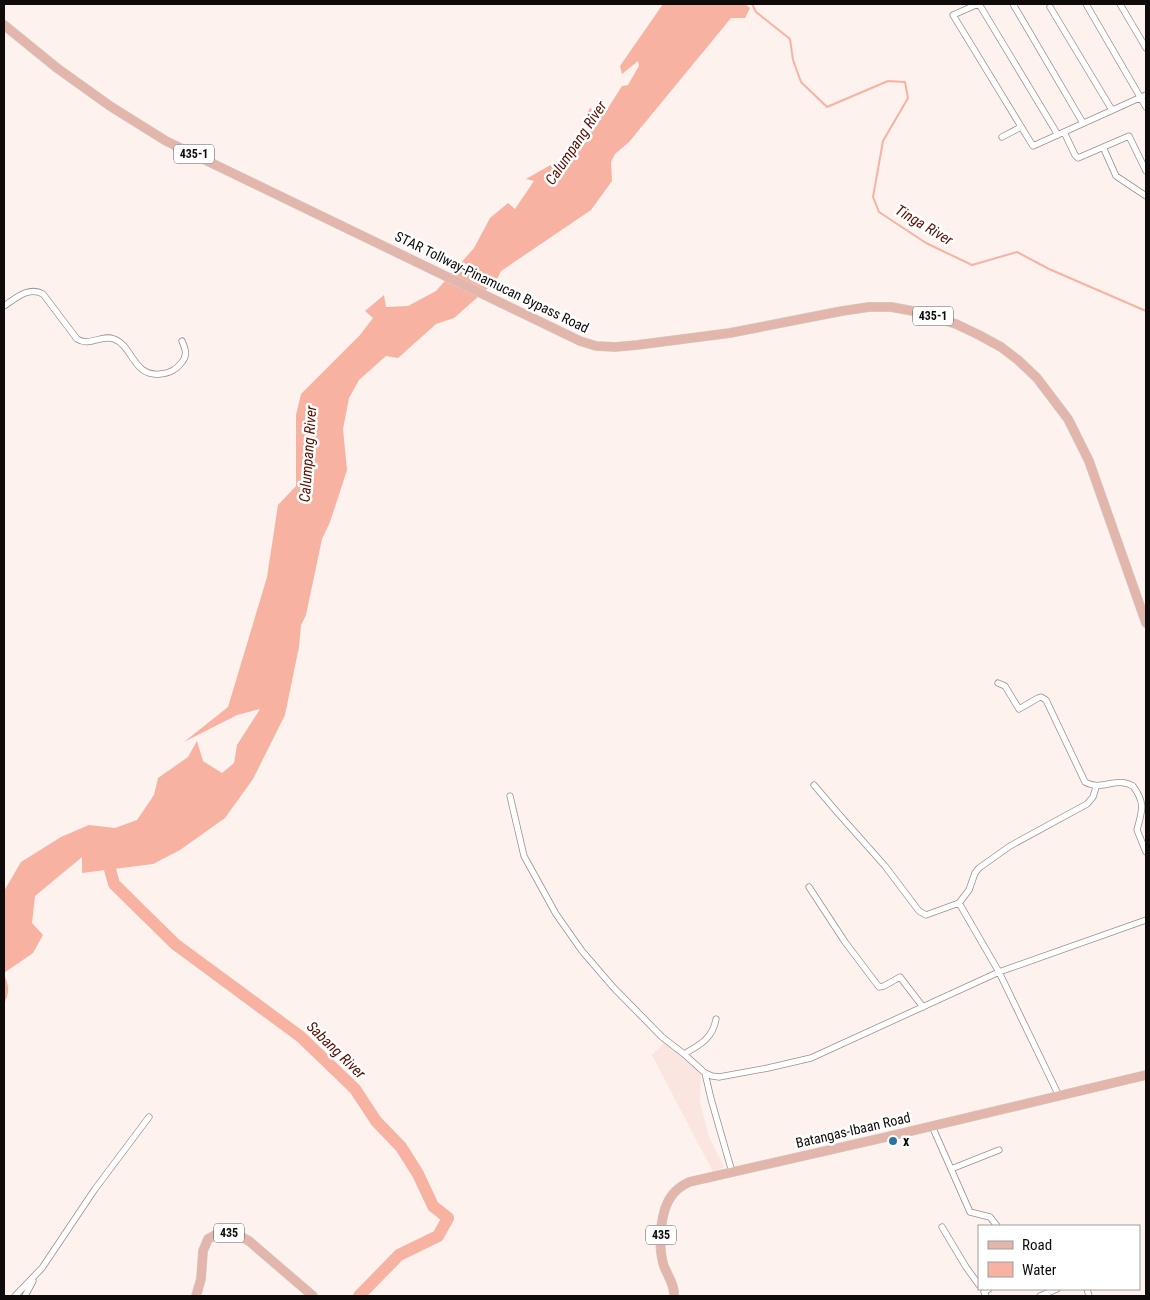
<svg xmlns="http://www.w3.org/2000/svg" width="1150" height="1300" font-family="'Roboto Condensed',sans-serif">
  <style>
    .built { fill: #fae5e0 }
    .water { fill: #f8b2a2 }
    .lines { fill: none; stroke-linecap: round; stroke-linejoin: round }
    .stream { stroke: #f8b2a2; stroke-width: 2 }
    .river { stroke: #f8b2a2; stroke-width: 12 }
    .street-casing { stroke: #998f8c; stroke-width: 7 }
    .primary-casing { stroke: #d4d3d3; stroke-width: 10 }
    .street { stroke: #fff; stroke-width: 5.5 }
    .primary { stroke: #e3b6ac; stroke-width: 9 }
    .poi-dot { fill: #2a73a7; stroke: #fff; stroke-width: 2 }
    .labels { text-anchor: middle; stroke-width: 5; stroke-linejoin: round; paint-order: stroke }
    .shield { fill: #fff; stroke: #575454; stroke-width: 1 }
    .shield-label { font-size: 12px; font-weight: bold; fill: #0f0b0a }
    .street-label { font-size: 14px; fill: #0f0b0a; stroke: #fff }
    .poi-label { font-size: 14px; font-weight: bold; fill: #0f0b0a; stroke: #fff; text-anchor: start }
    .water-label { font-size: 15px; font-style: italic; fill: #590f01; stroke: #fff }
  </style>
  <rect width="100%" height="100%" fill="#fef2ef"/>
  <path class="built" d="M 665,1042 L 701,1072 L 700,1102 L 709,1137 L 724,1167 L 713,1172 L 652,1055 Z"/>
  <path class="water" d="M 663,4 L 745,4 L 750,8 L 745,18 L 731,18 L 629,142 L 615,154 L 611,162 L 612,181 L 591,210 L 501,271 L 496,281 L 454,318 L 436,324 L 398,358 L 386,356 L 359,380 L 349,398 L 343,429 L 347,470 L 330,522 L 322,539 L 306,615 L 301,625 L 299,647 L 285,715 L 253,779 L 225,818 L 180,850 L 153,864 L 82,873 L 82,857 L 35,896 L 32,923 L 43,935 L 33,953 L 4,973 L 4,891 L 21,862 L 61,837 L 89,825 L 115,828 L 137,820 L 154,795 L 158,778 L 188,757 L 197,741 L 203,761 L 222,773 L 234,763 L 237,745 L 260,709 L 237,715 L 184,742 L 228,707 L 267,577 L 278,505 L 296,486 L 296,415 L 301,394 L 360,335 L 373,318 L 365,311 L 384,295 L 386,307 L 408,306 L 436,291 L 474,248 L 490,218 L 508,203 L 515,209 L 534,181 L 526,179 L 577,150 L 590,129 L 586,116 L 590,108 L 603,116 L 622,86 L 628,85 L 639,66 L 638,61 L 622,74 L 620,66 Z
    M 4,974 C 9,986 10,992 4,1004 Z"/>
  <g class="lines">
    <path class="stream" d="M 752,4 L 756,12 L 790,39 L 793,60 L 801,82 L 827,107 L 888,81 L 905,82 L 908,98 L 883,141 L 873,197 L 879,212 L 926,243 L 972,265 L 1017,252 L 1049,269 L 1146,311"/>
    <path class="river" d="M 106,855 L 114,884 L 175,944 L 301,1037 L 355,1089 L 376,1121 L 401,1147 L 418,1174 L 433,1206 L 448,1218 L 438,1236 L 399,1255 L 359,1296"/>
    <g class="street-casing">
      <path id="street" d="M 978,4 L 953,15 L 1033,146 L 1146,95
        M 979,4 L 1058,135
        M 1013,4 L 1083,123
        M 1086,4 L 1146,107
        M 1120,4 L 1146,48
        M 1050,7 L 1112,110
        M 1064,132 L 1075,155 L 1078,158 L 1129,136 L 1146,171
        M 1002,137 L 1021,127
        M 1103,147 L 1116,176 L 1146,196
        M 4,306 C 16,298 29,286 43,294 L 77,339 C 90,347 101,334 114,339 C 133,346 133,377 160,374 C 170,373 176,370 182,362 C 188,355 185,348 182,341
        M 998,683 L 1005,686 L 1019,709 L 1038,698 L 1041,697 L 1046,700 L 1085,782 C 1102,792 1115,776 1133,786 C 1146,804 1142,810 1137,830 L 1146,852
        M 814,785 L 837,812 L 885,866 L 919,911 L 926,915 L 959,903 L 999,972 L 1059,1096
        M 510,796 L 524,856 L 556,914 L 582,951 L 613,987 L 662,1037 L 684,1054 L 705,1073 L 711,1099 L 732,1172
        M 809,887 L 845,942 L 879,987 L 884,986 L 900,977 L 923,1007
        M 959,903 L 969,890 L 975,873 L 979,868 L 1010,846 L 1087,804 L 1093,797 L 1096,787
        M 684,1054 C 700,1045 713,1038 716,1019
        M 705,1073 L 712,1076 L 719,1077 L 768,1068 L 811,1058 L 999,972 L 1146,920
        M 932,1126 L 970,1212 L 990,1217 L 997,1226
        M 951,1169 L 999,1150
        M 942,1227 L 966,1267 L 979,1285
        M 1087,1289 L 1089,1296
        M 15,1296 L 42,1268 L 95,1189 L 149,1117
        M 25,1296 L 33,1281
        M 986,1296 L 984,1292 L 989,1289
        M 1040,1296 L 1057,1289"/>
    </g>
    <g class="primary-casing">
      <path id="primary" d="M 4,25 L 57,68 L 110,106 L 166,141 L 580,341 L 596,346 L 615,347 L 637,345 L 730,333 L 842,311 L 869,307 L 891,307 L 913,311 L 956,324 L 979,335 L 1001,347 L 1018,360 L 1037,378 L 1068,419 L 1089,461 L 1146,623
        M 196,1296 L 201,1279 L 203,1251 L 208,1239 L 219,1233 L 234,1233 L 249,1241 L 313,1296
        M 674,1296 C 675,1284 666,1274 663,1263 C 658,1244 660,1209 673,1194 C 677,1189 683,1185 689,1182 L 882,1138 L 1146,1075"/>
    </g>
    <use href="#street" class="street"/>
    <use href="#primary" class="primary"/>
  </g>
  <circle class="poi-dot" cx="893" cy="1141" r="5"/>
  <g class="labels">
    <g class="shield">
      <rect x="174" y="144.5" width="40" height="19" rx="4"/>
      <rect x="913" y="306.5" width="40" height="19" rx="4"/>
      <rect x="214" y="1223.5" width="30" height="19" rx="4"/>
      <rect x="646" y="1225.5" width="30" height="19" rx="4"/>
    </g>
    <g class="shield-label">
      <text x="194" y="158">435-1</text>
      <text x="933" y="320">435-1</text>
      <text x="229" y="1237">435</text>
      <text x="661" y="1239">435</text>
    </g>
    <g class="street-label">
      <text transform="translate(492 282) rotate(26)" y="5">STAR Tollway-Pinamucan Bypass Road</text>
      <text transform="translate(853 1130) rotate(-13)" y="5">Batangas-Ibaan Road</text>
    </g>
    <g class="poi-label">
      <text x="903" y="1146">x</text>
    </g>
    <g class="water-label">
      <text transform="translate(576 143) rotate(-56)" y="5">Calumpang River</text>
      <text transform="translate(924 225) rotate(31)" y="5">Tinga River</text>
      <text transform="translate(308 454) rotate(-86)" y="5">Calumpang River</text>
      <text transform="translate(336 1050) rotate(44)" y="5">Sabang River</text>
    </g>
  </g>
  <rect width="1150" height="1300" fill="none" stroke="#0f0b0a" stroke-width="10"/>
  <rect x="978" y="1225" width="162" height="65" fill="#ffffff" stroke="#9f9d9d"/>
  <rect x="988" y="1241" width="25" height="8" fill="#e3b6ac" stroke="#9f9d9d"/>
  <text x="1022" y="1250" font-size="15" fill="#0f0b0a">Road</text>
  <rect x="988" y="1262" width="25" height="15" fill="#f8b2a2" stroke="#9f9d9d"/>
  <text x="1022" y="1275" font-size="15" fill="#0f0b0a">Water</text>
</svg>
